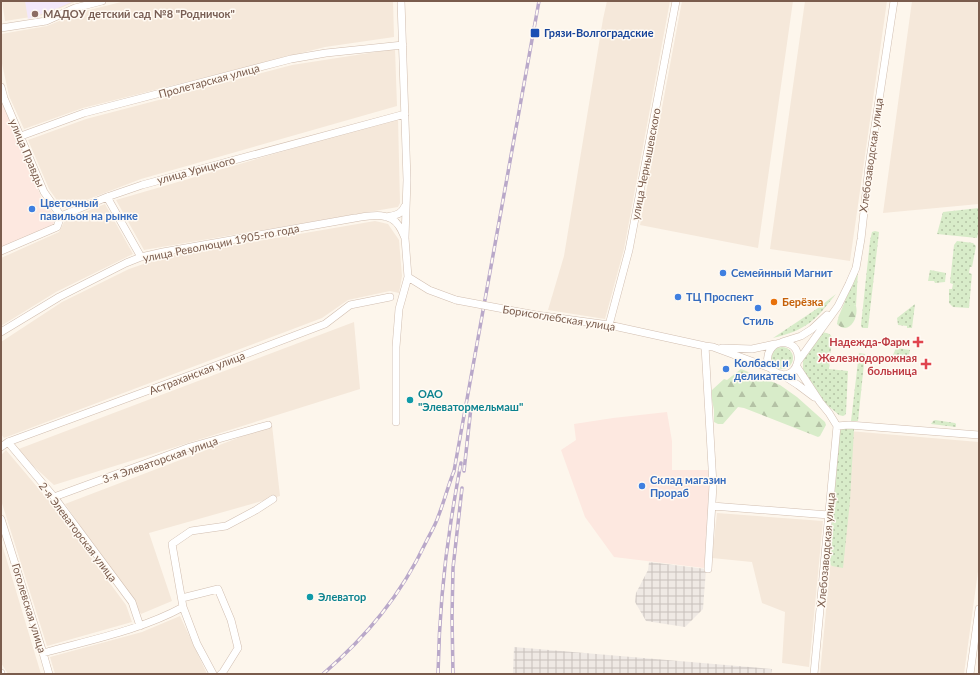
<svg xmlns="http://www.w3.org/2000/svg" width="980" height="675" font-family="Lato,sans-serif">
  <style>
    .residential { fill: #f5e8da }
    .commercial { fill: #fde8e0 }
    .industrial { fill: url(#industrial-grid) }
    .education { fill: #f3e8fa }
    .grass { fill: url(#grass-dots) }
    .forest { fill: url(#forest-firs) }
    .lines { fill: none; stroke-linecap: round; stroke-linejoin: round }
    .minor-casing { stroke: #d1beb0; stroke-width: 8 }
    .minor { stroke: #fff; stroke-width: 7 }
    .rail-casing { stroke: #b9a8c9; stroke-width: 3.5 }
    .rail { stroke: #fffaf3; stroke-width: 2; stroke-dasharray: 6; stroke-linecap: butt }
    .minor-bridge-casing { stroke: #d1beb0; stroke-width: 8; stroke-linecap: butt }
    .minor-bridge { stroke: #fff; stroke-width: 7 }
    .education-dot { fill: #8d6e63; stroke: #fffaf3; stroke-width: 1.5 }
    .transit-dot { fill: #1a4fb4; stroke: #fffaf3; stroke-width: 1.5 }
    .shop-dot { fill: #3f7fe0; stroke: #fffaf3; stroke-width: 1.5 }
    .food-dot { fill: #e8710a; stroke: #fffaf3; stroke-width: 1.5 }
    .health-dot { fill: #e0444e; stroke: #fffaf3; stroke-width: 1.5 }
    .culture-dot { fill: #0f9aa8; stroke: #fffaf3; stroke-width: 1.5 }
    .labels { text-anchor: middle; stroke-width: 3; stroke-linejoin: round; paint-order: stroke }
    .education-label { font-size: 11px; font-weight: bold; fill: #785e54; stroke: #fffaf3; text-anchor: start }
    .transit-label { font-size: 11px; font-weight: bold; fill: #164399; stroke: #fffaf3; text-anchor: start }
    .street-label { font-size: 11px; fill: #7a5c4d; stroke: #fffaf3 }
    .shop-label { font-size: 11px; font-weight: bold; fill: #366cbe; stroke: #fffaf3; text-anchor: start }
    .food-label { font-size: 11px; font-weight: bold; fill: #c56008; stroke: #fffaf3; text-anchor: start }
    .health-label { font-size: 11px; font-weight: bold; fill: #be3a42; stroke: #fffaf3; text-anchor: end }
    .culture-label { font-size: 11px; font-weight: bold; fill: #0d838f; stroke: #fffaf3; text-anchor: start }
  </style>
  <defs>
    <pattern id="industrial-grid" width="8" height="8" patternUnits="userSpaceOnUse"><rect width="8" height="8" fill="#efe9e4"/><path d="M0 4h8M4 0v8" fill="none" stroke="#c7c0bb"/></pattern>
    <pattern id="grass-dots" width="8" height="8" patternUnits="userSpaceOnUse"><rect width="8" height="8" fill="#d8ecc9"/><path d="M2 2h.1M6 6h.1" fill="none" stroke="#b4c2a5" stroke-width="1.8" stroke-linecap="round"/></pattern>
    <pattern id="forest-firs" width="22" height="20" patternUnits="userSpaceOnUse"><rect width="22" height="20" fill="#d8ecc9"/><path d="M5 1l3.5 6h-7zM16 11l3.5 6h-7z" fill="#b4c2a5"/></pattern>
  </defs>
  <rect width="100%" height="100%" fill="#fdf6ec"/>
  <path class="residential" d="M 2,1 L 77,1 L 44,15 L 5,21 Z
    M 125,1 L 393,1 L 394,37 L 325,47 L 83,108 L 24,129 L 9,96 L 1,59 L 1,34 L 47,26 L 81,12 Z
    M 607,1 L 670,1 L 624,249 L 605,319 L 548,310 L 564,256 L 603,19 Z
    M 682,1 L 793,1 L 758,248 L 640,225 Z
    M 805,1 L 887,1 L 850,261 L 770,249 Z
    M 912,1 L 979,1 L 979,204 L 883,213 Z
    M 395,49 L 397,106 L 141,179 L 63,209 L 49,189 L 28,140 L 86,119 L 292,65 Z
    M 398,118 L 400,203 L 398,207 L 144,250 L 116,200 Z
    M 105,204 L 133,254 L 56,292 L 1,326 L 1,258 L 59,232 L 65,220 Z
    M 375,221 L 388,224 L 399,240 L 402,276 L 399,293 L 390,291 L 348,300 L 322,318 L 4,438 L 1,434 L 1,342 L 62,302 L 129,269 L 164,257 Z
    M 354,322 L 360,389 L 54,485 L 16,450 Z
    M 272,425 L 280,496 L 149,533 L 172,601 L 141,614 L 65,504 Z
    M 843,431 L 849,431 L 979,442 L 979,564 L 964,674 L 820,674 Z
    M 6,450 L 49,501 L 126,605 L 132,622 L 47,646 L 1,500 L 1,455 Z
    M 717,513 L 823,521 L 809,667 L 782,663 L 785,612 L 762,603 L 752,562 L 712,558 Z
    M 1,541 L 41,674 L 8,674 L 1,663 Z
    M 180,616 L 207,674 L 55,674 L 50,657 L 142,632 Z"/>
  <path class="commercial" d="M 1,101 L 19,138 L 41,197 L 55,216 L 53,227 L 30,238 L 1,247 Z
    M 667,412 L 672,441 L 672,470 L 708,470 L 711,502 L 704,568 L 614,557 L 585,517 L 561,450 L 576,440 L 574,424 L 613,418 Z"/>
  <path class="industrial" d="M 649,562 L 706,569 L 703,609 L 685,627 L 646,621 L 635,602 L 636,593 L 648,570 Z
    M 514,647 L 772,669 L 771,674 L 513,674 Z"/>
  <path class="education" d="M 25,1 L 74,1 L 58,8 L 28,19 Z"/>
  <path class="grass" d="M 979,208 L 979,228 L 977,238 L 937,234 L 943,212 Z
    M 875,231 L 879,232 L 868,328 L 862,328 L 861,325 L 870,241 L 872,232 Z
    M 957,241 L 973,243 L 976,246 L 972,267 L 970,267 L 969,273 L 972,274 L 969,308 L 953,307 L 949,303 L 949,289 L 952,289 L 953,284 L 950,283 L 954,245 Z
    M 858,270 L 856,306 L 854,305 L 851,305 L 838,318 Z
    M 930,270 L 946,273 L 945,282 L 935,283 L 934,281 L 928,281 Z
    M 836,294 C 828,303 822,313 813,320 C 802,330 786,335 773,338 L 818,308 Z
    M 915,304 L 912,328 L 907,328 L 907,326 L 898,325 L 897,318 Z
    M 822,332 C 826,333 831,333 832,338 L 829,369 L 848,371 L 846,413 L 845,415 L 843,416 L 839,415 L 825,403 L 820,399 L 803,370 L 803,361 L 805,353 Z
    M771 358a11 11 0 1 1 22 0a11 11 0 1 1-22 0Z
    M 896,348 L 910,350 L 909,356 L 903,362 L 893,355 Z
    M 859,353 L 865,354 L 858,421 L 851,421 Z
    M 935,420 L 955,423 L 956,424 L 956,427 L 931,424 L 933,421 Z
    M 844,428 L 854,429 L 850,501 L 843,568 L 832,566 L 829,563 L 839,431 Z"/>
  <path class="forest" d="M 851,305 L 854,305 L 856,306 C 859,318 849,336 837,324 C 838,315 843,308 851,305 Z
    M 741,369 L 780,385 L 797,397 L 825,422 L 826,425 L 820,436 L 818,437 L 744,408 L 738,407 L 723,424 L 718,424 L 714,422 L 714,410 L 711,395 L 712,390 L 724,379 L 727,380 Z"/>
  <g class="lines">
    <g class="minor-casing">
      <path id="minor" d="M 401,1 L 407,180 L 405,238 L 408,277 L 429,290 L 456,300
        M 1,28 L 46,21 L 75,8 L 102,1
        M 1,87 L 4,98 L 44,192 L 61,216
        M 21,136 L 84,113 L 291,59 L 326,53 L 403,45
        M 107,197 L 141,257
        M 386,217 C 396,215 401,215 405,206
        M 1,251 L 57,227 L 61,216 L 107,197 L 142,185 L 405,114
        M 536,315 L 609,325 L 705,346 L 713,347 L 770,368 C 797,393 812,340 780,343 C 772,344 766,354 768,362 C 768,362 770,367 770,368
        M 609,325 L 629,250 L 676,1
        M 1,332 L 59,297 L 126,263 L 141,257 L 163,252 L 355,218 C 369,216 390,211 399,226 C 402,230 403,234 405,238
        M 782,342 L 801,336 L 812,329 L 827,315
        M 705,346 L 713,485 L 708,569
        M 722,348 L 752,349 L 775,344
        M 799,360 L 838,306 L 849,284 L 856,268 L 861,239 L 869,166 L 894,1
        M 797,367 L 820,402 L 829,413 L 837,426
        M 781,374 L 798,385 L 814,397
        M 396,422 L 396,347 L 399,309 L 408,277
        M 837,426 L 849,425 L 979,435
        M 8,442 L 54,497 L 132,602 L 140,626
        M 1,447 L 8,442 L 204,370 L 325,324 L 350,305 L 390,297
        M 54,497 L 190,447 L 268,425
        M 712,506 L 829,515
        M 1,519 L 43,653 L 49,674
        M 182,598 L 218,589 L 231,620 L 238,648 L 223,672 L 221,674
        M 43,653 C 90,640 141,630 183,607
        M 1,673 L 1,674
        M 213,674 L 197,644 L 183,607 L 172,544 L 191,531 L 226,526 L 256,510 L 273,499
        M 814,674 L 837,426
        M 970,674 L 979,609"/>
    </g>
    <use href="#minor" class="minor"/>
    <g class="rail-casing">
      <path id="rail" d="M 464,471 L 471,407
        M 323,674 C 367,636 401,595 426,542 C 430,534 435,526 438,517 C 444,502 448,486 454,471 L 539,1
        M 438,674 C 439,623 443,572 451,521 C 454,502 457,483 461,463
        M 453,674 L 452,617 L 453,568 L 462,488"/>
    </g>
    <use href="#rail" class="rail"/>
    <g class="minor-bridge-casing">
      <path id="minor-bridge" d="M 456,300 L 536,315"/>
    </g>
    <use href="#minor-bridge" class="minor-bridge"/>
  </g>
  <circle class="education-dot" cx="35" cy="14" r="4"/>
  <rect class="transit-dot" x="530" y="28" width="10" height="10" rx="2"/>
  <g class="shop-dot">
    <circle cx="32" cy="209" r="4"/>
    <circle cx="723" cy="273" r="4"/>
    <circle cx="678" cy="297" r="4"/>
    <circle cx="758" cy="308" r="4"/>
    <circle cx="726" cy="369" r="4"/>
    <circle cx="642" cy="486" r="4"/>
  </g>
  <circle class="food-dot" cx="774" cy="302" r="4"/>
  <g class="health-dot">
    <path d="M916 336h4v4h4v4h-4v4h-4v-4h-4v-4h4z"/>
    <path d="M924 358h4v4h4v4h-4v4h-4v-4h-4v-4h4z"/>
  </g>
  <g class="culture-dot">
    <circle cx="410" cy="400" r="4"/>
    <circle cx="310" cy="597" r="4"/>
  </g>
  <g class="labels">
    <g class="education-label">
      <text x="43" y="18">МАДОУ детский сад №8 "Родничок"</text>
    </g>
    <g class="transit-label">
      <text x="544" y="37">Грязи-Волгоградские</text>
    </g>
    <g class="street-label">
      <text transform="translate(209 81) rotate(-15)" y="4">Пролетарская улица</text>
      <text transform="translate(27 153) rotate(67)" y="4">улица Правды</text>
      <text transform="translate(871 155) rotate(-82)" y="4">Хлебозаводская улица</text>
      <text transform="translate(646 164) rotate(-79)" y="4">улица Чернышевского</text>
      <text transform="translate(196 170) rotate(-15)" y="4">улица Урицкого</text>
      <text transform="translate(221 243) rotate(-11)" y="4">улица Революции 1905-го года</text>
      <text transform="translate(559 318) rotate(9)" y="4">Борисоглебская улица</text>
      <text transform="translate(197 373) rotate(-21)" y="4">Астраханская улица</text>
      <text transform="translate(160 460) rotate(-19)" y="4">3-я Элеваторская улица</text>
      <text transform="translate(78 532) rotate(53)" y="4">2-я Элеваторская улица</text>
      <text transform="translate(826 550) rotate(-85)" y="4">Хлебозаводская улица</text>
      <text transform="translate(29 608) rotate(73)" y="4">Гоголевская улица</text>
    </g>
    <g class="shop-label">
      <text x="40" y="207">Цветочный<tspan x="40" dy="13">павильон на рынке</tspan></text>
      <text x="731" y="277">Семейнный Магнит</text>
      <text x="686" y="301">ТЦ Проспект</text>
      <text x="758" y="325" text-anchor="middle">Стиль</text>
      <text x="734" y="367">Колбасы и<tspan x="734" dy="13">деликатесы</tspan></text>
      <text x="650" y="484">Склад магазин<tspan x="650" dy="13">Прораб</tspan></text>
    </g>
    <g class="food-label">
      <text x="782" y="306">Берёзка</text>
    </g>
    <g class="health-label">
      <text x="910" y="346">Надежда-Фарм</text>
      <text x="917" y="362">Железнодорожная<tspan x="917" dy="13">больница</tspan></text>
    </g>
    <g class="culture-label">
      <text x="418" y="398">ОАО<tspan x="418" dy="13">"Элеватормельмаш"</tspan></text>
      <text x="318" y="601">Элеватор</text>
    </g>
  </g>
  <rect width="980" height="675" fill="none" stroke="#7a5c4d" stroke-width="4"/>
</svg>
